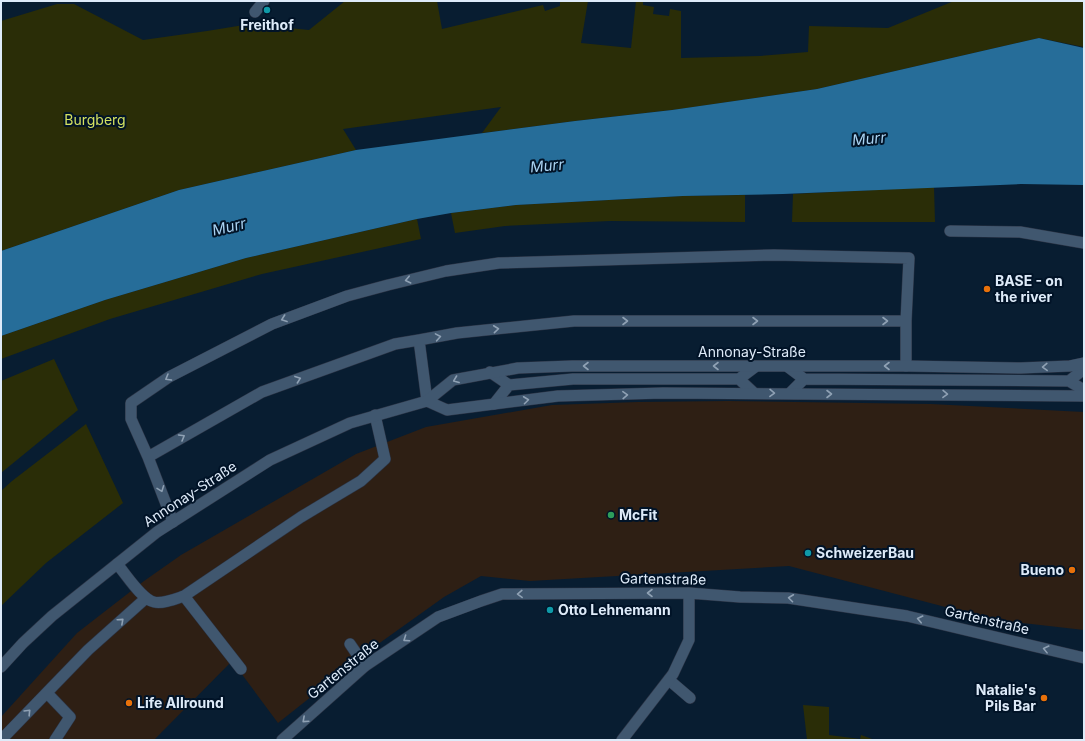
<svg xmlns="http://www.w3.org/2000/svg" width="1085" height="741" font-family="Inter,sans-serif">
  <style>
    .commercial { fill: #2e1f14 }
    .green { fill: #2a2d07 }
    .water { fill: #266d99 }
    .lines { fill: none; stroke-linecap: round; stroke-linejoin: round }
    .service-casing { stroke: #2c3445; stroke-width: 12 }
    .pedestrian-casing { stroke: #2c3445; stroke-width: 12 }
    .minor-casing { stroke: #2c3445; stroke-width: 12 }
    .tertiary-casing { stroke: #2c3445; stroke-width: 12 }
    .service { stroke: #40576f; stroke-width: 11 }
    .pedestrian { stroke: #40576f; stroke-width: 11 }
    .minor { stroke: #40576f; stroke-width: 11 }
    .tertiary { stroke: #40576f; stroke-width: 11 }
    .oneway { stroke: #8fa1b4 }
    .culture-dot { fill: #0f9aa8; stroke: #011327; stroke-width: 1.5 }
    .food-dot { fill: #e8710a; stroke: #011327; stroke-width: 1.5 }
    .leisure-dot { fill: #2e9e5b; stroke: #011327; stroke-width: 1.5 }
    .labels { text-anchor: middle; stroke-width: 4; stroke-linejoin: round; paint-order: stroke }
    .poi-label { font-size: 14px; font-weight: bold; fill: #deebf9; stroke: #011327; text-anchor: start }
    .park-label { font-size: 14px; fill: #d3e160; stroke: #011327 }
    .street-label { font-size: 14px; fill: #deebf9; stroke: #011327 }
    .water-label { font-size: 15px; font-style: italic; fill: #a9d2f1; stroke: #011327 }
  </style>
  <rect width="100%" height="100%" fill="#081d31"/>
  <path class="commercial" d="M 728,401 L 931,404 L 1084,412 L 1084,630 L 995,620 L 789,566 L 530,581 L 481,576 L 444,597 L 374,647 L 278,723 L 232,661 L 154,740 L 1,740 L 1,717 L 77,633 L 144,581 L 181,555 L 356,454 L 426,427 L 552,405 L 638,402 Z"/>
  <path class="green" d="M 345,1 L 437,1 L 442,29 L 543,5 L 545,11 L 560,6 L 560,1 L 588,1 L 581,43 L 631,48 L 636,1 L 643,2 L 643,5 L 654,7 L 653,14 L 669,16 L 670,9 L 681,11 L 681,58 L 760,56 L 808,52 L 809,26 L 888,28 L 954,1 L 1084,1 L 1084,47 L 1039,38 L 817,89 L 680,109 L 575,121 L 482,133 L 501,107 L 343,129 L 356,150 L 179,190 L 1,251 L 1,21 L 57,4 L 74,4 L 143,40 L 207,31 L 250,24 L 309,30 Z
    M 934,187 L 935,222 L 792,222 L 793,194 Z
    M 745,195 L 745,222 L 610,221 L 505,226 L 455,233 L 451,213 L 516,205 L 683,196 Z
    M 417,219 L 421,239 L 262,274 L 110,319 L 1,359 L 1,336 L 105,300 L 246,258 Z
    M 54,359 L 78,410 L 1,473 L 1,381 Z
    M 86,424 L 123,503 L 46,563 L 1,606 L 1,491 L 12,481 Z
    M 803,705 L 829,707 L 829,735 L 860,739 L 861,735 L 875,740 L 807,740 Z"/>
  <path class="water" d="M 1039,38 L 1084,48 L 1084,185 L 1021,184 L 783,194 L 683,196 L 516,205 L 451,213 L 417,219 L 246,258 L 105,300 L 1,336 L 1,251 L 179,190 L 356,150 L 575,121 L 672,110 L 817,89 Z"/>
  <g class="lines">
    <g class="service-casing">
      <path id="service" d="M 255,12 L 264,1
        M 419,340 L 427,401
        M 906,366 L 906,321
        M 788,367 L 804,379 L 1069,381 L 1084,390
        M 490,372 L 509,385 L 573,379 L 739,379 L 755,367
        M 739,379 L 754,393
        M 1069,381 L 1084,369
        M 790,393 L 804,379
        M 494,404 L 509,385
        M 148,457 L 262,392 L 395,344 L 419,340 L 457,333 L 574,321 L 906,321 L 909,258 L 774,255 L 534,262 L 499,263 L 446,271 L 388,285 L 347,296 L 272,324 L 169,377 L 131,403 L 131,419 L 148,457 L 173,522
        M 117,564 C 126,574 141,599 154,602 C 163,604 175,599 184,596 L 301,517 L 361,481 L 385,459 L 375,415
        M 184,596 L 241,669
        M 350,644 L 365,666
        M 669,680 L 690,698
        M 47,693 L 70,717 L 55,740
        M 1,740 L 88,650 L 145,599"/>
    </g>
    <g class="pedestrian-casing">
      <path id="pedestrian" d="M 950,231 L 1020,232 L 1084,243"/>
    </g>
    <g class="minor-casing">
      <path id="minor" d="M 282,740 L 365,666 L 438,617 L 481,601 L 502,594 L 689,593 L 740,597 L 788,598 L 907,616 L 1084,658
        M 622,740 L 673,674 L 689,640 L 689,593"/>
    </g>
    <g class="tertiary-casing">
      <path id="tertiary" d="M 427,401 L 447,410 L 558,396 L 663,393 L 1084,396
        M 1,667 L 23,643 L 52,616 L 157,532 L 270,460 L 350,423 L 427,401 L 453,380 L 518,368 L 572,366 L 906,366 L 1021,368 L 1070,366 L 1084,363"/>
    </g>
    <use href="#service" class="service"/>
    <use href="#pedestrian" class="pedestrian"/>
    <use href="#minor" class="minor"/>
    <use href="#tertiary" class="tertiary"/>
  </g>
  <defs><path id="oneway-chevron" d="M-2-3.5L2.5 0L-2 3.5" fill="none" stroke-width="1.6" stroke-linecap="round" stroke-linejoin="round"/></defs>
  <g class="oneway">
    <use href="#oneway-chevron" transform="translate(408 280) rotate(167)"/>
    <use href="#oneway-chevron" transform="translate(284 319) rotate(160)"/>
    <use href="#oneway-chevron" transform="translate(625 321)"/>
    <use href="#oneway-chevron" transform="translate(755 321)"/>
    <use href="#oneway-chevron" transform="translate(885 321)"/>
    <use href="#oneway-chevron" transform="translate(496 329) rotate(-6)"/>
    <use href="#oneway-chevron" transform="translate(438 337) rotate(-10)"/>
    <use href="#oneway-chevron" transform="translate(586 366) rotate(-180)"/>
    <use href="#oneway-chevron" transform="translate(716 366) rotate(-180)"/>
    <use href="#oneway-chevron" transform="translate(887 366) rotate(180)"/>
    <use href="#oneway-chevron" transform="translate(1045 367) rotate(178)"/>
    <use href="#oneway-chevron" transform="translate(168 378) rotate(150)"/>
    <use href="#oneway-chevron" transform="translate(298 379) rotate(-20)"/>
    <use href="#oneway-chevron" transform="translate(456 380) rotate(159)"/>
    <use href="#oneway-chevron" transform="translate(772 393) rotate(1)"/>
    <use href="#oneway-chevron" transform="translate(829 394)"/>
    <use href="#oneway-chevron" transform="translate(945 394) rotate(1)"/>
    <use href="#oneway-chevron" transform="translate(625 395) rotate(-2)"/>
    <use href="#oneway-chevron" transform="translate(526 400) rotate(-7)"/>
    <use href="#oneway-chevron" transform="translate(182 437) rotate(-30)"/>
    <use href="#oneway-chevron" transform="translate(161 489) rotate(69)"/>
    <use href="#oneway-chevron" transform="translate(650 593) rotate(180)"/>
    <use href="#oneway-chevron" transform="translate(520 594) rotate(178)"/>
    <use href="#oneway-chevron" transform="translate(791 598) rotate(-173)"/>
    <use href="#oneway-chevron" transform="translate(920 619) rotate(-167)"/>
    <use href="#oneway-chevron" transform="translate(121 621) rotate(-42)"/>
    <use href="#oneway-chevron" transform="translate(406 639) rotate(146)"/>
    <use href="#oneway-chevron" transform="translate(1046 649) rotate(-166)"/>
    <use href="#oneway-chevron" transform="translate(28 712) rotate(-46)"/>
    <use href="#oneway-chevron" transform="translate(305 720) rotate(138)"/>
  </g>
  <g class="culture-dot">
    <circle cx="267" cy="10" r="4"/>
    <circle cx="808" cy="553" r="4"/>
    <circle cx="550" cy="610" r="4"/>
  </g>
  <g class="food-dot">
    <circle cx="987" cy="289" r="4"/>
    <circle cx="1072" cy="570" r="4"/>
    <circle cx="1044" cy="698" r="4"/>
    <circle cx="129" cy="703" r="4"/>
  </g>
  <circle class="leisure-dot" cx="611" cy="515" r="4"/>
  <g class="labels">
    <g class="poi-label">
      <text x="267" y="30" text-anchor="middle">Freithof</text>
      <text x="995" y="286">BASE - on<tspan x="995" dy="16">the river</tspan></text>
      <text x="619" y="520">McFit</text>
      <text x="816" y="558">SchweizerBau</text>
      <text x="1064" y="575" text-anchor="end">Bueno</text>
      <text x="558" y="615">Otto Lehnemann</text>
      <text x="1036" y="695" text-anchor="end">Natalie's<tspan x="1036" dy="16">Pils Bar</tspan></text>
      <text x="137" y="708">Life Allround</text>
    </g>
    <g class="park-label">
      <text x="95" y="125">Burgberg</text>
    </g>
    <g class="street-label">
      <text x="752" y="357">Annonay-Straße</text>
      <text transform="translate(190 494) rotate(-33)" y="5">Annonay-Straße</text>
      <text transform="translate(663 579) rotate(1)" y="5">Gartenstraße</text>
      <text transform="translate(987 620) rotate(13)" y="5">Gartenstraße</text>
      <text transform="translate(343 669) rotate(-39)" y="5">Gartenstraße</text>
    </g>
    <g class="water-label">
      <text transform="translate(869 139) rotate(-5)" y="5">Murr</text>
      <text transform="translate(547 166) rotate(-5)" y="5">Murr</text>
      <text transform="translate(229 227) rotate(-13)" y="5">Murr</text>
    </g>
  </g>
  <rect width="1085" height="741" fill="none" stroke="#deebf9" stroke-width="4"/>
</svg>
